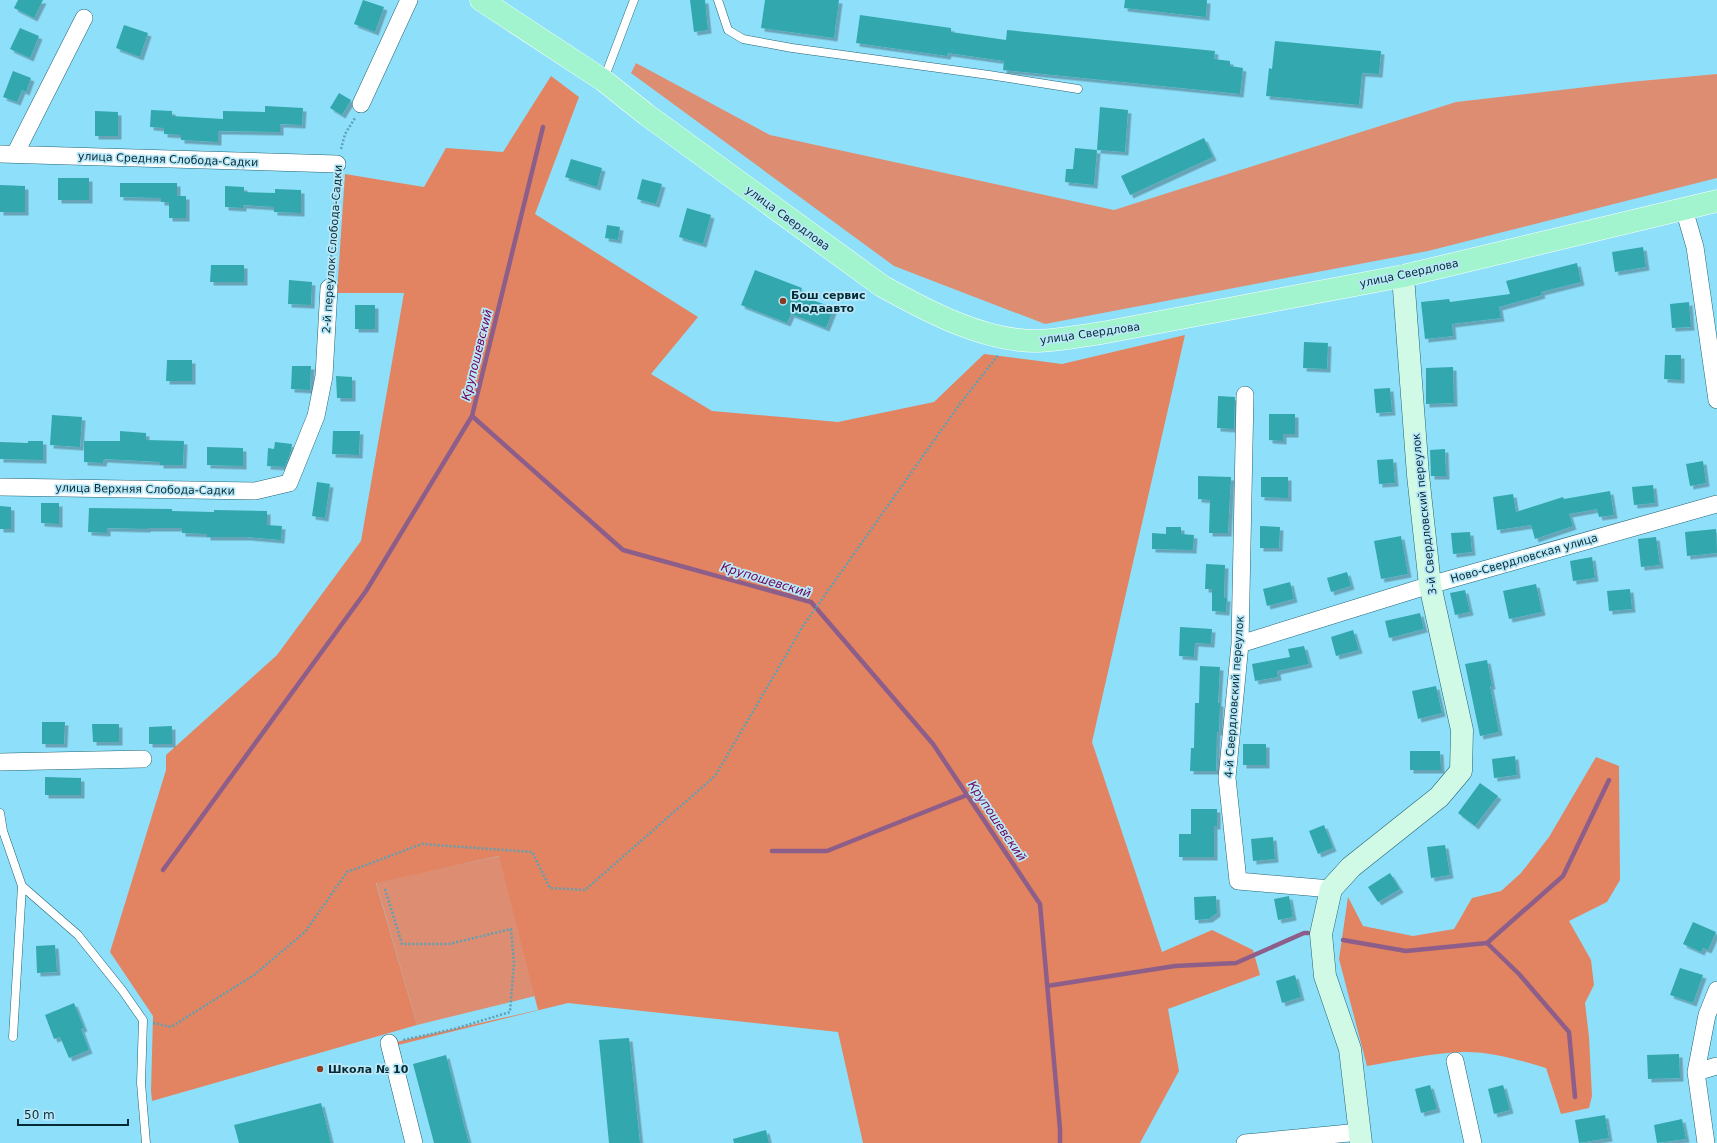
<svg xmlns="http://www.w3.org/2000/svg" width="1717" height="1143" font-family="'DejaVu Sans',sans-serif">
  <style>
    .green { fill: #dd8e72 }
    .forest { fill: #e28462 }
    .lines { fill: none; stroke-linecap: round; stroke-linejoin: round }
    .stream { stroke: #8d5e89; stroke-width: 4.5 }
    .building { fill: #32a7ad; filter: url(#shadow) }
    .service-casing { stroke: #236375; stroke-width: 9 }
    .minor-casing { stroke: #236375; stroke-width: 18 }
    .secondary-casing { stroke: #236375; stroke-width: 23 }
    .primary-casing { stroke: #fff; stroke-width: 23 }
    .path { stroke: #5ea0b4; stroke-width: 2.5; stroke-dasharray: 2 2; stroke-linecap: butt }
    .service { stroke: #fff; stroke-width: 8 }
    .minor { stroke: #fff; stroke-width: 17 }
    .secondary { stroke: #d0fae6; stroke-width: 22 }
    .primary { stroke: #a1f4cd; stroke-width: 22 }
    .poi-dot { fill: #873d22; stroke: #bae8f8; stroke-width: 1.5 }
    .labels { text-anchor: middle; stroke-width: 3.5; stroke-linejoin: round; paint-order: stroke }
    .street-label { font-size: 11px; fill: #062b35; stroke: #bae8f8 }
    .poi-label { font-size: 11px; font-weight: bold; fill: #062b35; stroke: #bae8f8; text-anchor: start }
    .water-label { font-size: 12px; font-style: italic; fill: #6c0055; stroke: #bae8f8 }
  </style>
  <defs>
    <filter id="shadow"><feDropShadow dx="3.5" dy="3.5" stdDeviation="0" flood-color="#0004"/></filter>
  </defs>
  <rect width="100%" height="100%" fill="#8ee0fa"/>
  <path class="green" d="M 636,63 L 770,135 L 1114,210 L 1456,102 L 1629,82 L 1717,74 L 1717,178 L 1428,251 L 1045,324 L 894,266 L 631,73 Z
    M 500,856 L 535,996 L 417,1025 L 376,882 Z"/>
  <path class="forest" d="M 551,76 L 579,97 L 535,214 L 698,317 L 651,374 L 712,411 L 838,422 L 934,402 L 984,354 L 1062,364 L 1185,335 L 1092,742 L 1162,952 L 1212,930 L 1253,950 L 1260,975 L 1168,1009 L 1179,1071 L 1140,1143 L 863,1143 L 838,1032 L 568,1003 L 398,1045 L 396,1042 L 538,1010 L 499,856 L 376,883 L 417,1025 L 152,1101 L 151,1091 L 153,1016 L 110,952 L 166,770 L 166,755 L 277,655 L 361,541 L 404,293 L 337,293 L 345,174 L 424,187 L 446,148 L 503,152 Z
    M 1596,757 L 1619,766 L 1620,880 L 1607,902 L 1569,921 L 1591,960 L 1594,985 L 1585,1003 L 1589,1037 L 1592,1096 L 1589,1108 L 1561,1114 L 1546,1068 C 1520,1060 1489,1051 1462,1052 C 1430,1053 1398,1061 1367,1066 L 1339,959 L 1348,897 L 1363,926 L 1413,936 L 1454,929 L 1472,898 L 1501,891 L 1521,873 L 1549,837 Z"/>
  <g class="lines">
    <path class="stream" d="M 543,127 L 472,416 L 623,550 L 811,602 L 933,744 L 1040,904 L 1060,1129 L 1060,1143
      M 772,851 L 827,851 L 967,795
      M 163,870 L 366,591 L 472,416
      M 1343,940 L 1406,951 L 1487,943 L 1563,876 L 1609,780
      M 1487,943 L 1519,974 L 1569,1032 L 1575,1097
      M 1047,986 L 1175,966 L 1236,963 L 1304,933 L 1308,933"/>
  </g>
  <path class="building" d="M 18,0 L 43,0 L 34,18 L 14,8 Z
    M 363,0 L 384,7 L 375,32 L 354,24 Z
    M 690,0 L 705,0 L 708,30 L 694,32 Z
    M 765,0 L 839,0 L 834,38 L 761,28 Z
    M 1125,0 L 1207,0 L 1206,17 L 1124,8 Z
    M 860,15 L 951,28 L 951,32 L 1006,40 L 1007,30 L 1215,51 L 1214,59 L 1230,61 L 1230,66 L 1243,68 L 1240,94 L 1003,70 L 1004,61 L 948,53 L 947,56 L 856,43 Z
    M 124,25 L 148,33 L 140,57 L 116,48 Z
    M 20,28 L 39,36 L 30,58 L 10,49 Z
    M 1275,41 L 1381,51 L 1379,74 L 1362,73 L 1359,105 L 1266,96 L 1269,68 L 1272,69 Z
    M 13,71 L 31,78 L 26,92 L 22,90 L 17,102 L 3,97 Z
    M 339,93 L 351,100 L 342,115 L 330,108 Z
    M 265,106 L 303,108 L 302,125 L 280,124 L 280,132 L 218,131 L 218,142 L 181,140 L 181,135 L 164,134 L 164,128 L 150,127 L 151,110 L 172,111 L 172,116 L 223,119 L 223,111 L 265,112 Z
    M 1100,107 L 1128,110 L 1125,152 L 1097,150 Z
    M 95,111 L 118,112 L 118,136 L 95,136 Z
    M 1204,138 L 1213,157 L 1130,195 L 1121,176 Z
    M 1075,148 L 1097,150 L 1094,185 L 1065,182 L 1066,169 L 1073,169 Z
    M 571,159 L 602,168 L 597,187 L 565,177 Z
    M 58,178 L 89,178 L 89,200 L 58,200 Z
    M 642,179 L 662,184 L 656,204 L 637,199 Z
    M 120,183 L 177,183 L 177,196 L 186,196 L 186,218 L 169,218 L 169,202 L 161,202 L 161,198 L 120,197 Z
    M 0,185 L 25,186 L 25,212 L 0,212 Z
    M 225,186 L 244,187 L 244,192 L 275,193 L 275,189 L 301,190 L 301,213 L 274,212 L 274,207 L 243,205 L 243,208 L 225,207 Z
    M 687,208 L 711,215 L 703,244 L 679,237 Z
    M 607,225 L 620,227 L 618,240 L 605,238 Z
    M 1643,247 L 1646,267 L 1615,272 L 1612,252 Z
    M 1577,263 L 1581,282 L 1541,292 L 1542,295 L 1499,307 L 1501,318 L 1452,324 L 1453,336 L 1425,339 L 1421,302 L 1449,299 L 1450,302 L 1510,294 L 1506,281 Z
    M 211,265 L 244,265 L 244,282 L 210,282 Z
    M 755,270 L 802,288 L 799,295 L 834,308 L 826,328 L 791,314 L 787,323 L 741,305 Z
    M 289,280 L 312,282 L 311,305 L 288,304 Z
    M 1689,302 L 1691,327 L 1672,328 L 1670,304 Z
    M 355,305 L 375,305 L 375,329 L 355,329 Z
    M 1304,342 L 1328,343 L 1327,369 L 1303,368 Z
    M 1665,355 L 1681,355 L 1681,380 L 1664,379 Z
    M 167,360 L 192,360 L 192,381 L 166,381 Z
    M 292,366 L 311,366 L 310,390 L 291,389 Z
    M 1453,367 L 1454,403 L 1426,404 L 1426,368 Z
    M 336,376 L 352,377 L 352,398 L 337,398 Z
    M 1390,388 L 1392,412 L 1376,413 L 1374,389 Z
    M 1218,396 L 1235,397 L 1234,429 L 1217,428 Z
    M 1269,414 L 1295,414 L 1295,434 L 1283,434 L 1283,441 L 1269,440 Z
    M 52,415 L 82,417 L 80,447 L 50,445 Z
    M 120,431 L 146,433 L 146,440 L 184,441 L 183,465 L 160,465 L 160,462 L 104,459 L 103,463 L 84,462 L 84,441 L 120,441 Z
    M 333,431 L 360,431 L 359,455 L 332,454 Z
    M 28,441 L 43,441 L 43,460 L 0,459 L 0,442 L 28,443 Z
    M 275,442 L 292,444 L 291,451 L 285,467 L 267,466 L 268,448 L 274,449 Z
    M 207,447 L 243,448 L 243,466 L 207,465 Z
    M 1445,449 L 1446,476 L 1431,476 L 1430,450 Z
    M 1393,459 L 1395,483 L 1379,484 L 1377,460 Z
    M 1703,461 L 1706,483 L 1690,486 L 1686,464 Z
    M 1198,476 L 1231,477 L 1228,533 L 1209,533 L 1210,500 L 1198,499 Z
    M 1261,477 L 1288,477 L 1288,498 L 1261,497 Z
    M 317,482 L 330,484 L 325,518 L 312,516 Z
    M 1653,485 L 1655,503 L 1634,505 L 1632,487 Z
    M 1610,491 L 1614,515 L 1599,517 L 1597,509 L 1569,514 L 1573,526 L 1535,539 L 1531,525 L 1497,530 L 1493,497 L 1513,494 L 1516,512 L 1563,497 L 1564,499 Z
    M 41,503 L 59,503 L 59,524 L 41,523 Z
    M 0,506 L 11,507 L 11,529 L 0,529 Z
    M 89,508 L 172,509 L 172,511 L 214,512 L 214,510 L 267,511 L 267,525 L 282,526 L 281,540 L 247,537 L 207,537 L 207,534 L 182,533 L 182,528 L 147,528 L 147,529 L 107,528 L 107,533 L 88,532 Z
    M 1260,526 L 1280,527 L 1279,548 L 1260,548 Z
    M 1166,527 L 1181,527 L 1181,534 L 1194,535 L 1193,550 L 1152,549 L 1152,533 L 1166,534 Z
    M 1716,529 L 1717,553 L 1687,556 L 1685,532 Z
    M 1470,532 L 1472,552 L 1453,554 L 1451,533 Z
    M 1401,536 L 1408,574 L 1381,579 L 1374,541 Z
    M 1656,537 L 1660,565 L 1641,567 L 1638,539 Z
    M 1592,557 L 1595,578 L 1573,581 L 1570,561 Z
    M 1206,564 L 1225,565 L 1224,598 L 1227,598 L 1226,612 L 1212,611 L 1212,589 L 1205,589 Z
    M 1347,572 L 1351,586 L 1331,592 L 1327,578 Z
    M 1290,582 L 1294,599 L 1267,606 L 1263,589 Z
    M 1536,584 L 1542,612 L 1509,619 L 1503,591 Z
    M 1630,589 L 1632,609 L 1609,611 L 1607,591 Z
    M 1465,590 L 1470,612 L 1455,615 L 1450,593 Z
    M 1420,613 L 1424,629 L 1389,638 L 1385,621 Z
    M 1180,627 L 1212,629 L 1211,644 L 1195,643 L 1194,657 L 1179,656 Z
    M 1353,630 L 1359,650 L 1336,656 L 1331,637 Z
    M 1304,646 L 1309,664 L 1277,671 L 1278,677 L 1255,681 L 1252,664 L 1290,657 L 1288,649 Z
    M 1487,660 L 1492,686 L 1490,686 L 1499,732 L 1480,736 L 1465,664 Z
    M 1200,666 L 1220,667 L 1218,703 L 1220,703 L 1219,732 L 1217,732 L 1216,771 L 1190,771 L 1191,748 L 1194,748 L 1195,703 L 1199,703 Z
    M 1436,686 L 1442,713 L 1418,719 L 1412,691 Z
    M 42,722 L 65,722 L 64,744 L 42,744 Z
    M 92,724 L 119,724 L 119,742 L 93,742 Z
    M 172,726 L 172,744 L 149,744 L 149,727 Z
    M 1243,744 L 1266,744 L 1266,765 L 1243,765 Z
    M 1410,751 L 1440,751 L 1441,770 L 1410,770 Z
    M 1515,756 L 1517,775 L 1494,778 L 1492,759 Z
    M 45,777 L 81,778 L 81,795 L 45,795 Z
    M 1480,783 L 1498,796 L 1475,826 L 1458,813 Z
    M 1191,809 L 1217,809 L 1217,826 L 1214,826 L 1214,857 L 1179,857 L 1179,834 L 1191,834 Z
    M 1324,825 L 1333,848 L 1318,854 L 1309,831 Z
    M 1273,837 L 1275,859 L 1253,861 L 1251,839 Z
    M 1445,845 L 1450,875 L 1431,878 L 1427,847 Z
    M 1390,873 L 1400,889 L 1378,902 L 1368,887 Z
    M 1216,896 L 1217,913 L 1209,919 L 1195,920 L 1194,897 Z
    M 1289,896 L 1293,917 L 1278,920 L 1274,899 Z
    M 1693,922 L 1716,932 L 1708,950 L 1703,948 L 1701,952 L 1683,944 Z
    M 55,945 L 57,972 L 37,973 L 36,946 Z
    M 1680,968 L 1703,975 L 1693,1003 L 1670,995 Z
    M 1295,975 L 1301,997 L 1282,1003 L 1276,981 Z
    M 74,1003 L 84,1028 L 81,1029 L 89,1050 L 69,1058 L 60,1037 L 54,1039 L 45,1015 Z
    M 629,1038 L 640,1143 L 609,1143 L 599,1040 Z
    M 1679,1054 L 1680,1078 L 1648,1079 L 1647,1055 Z
    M 446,1055 L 464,1125 L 469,1143 L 434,1143 L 413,1064 Z
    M 1430,1085 L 1437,1109 L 1421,1113 L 1415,1089 Z
    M 1503,1085 L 1510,1110 L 1494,1114 L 1488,1089 Z
    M 321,1103 L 331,1143 L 239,1143 L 234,1125 Z
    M 1605,1115 L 1609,1138 L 1579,1143 L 1575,1120 Z
    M 1682,1119 L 1686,1139 L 1657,1143 L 1654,1125 Z
    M 766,1130 L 769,1143 L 734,1143 L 733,1139 Z"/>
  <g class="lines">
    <g class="service-casing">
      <path id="service" d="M 718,0 L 728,30 L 743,39 L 792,48 L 989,75 L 1078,89
        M 604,79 L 634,0
        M 0,813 L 3,831 L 22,886 L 78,935 L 122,990 L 143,1020 L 141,1083 L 146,1143
        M 13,1037 L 22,886"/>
    </g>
    <g class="minor-casing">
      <path id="minor" d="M 361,104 L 409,0
        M 0,154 L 337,164
        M 15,154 L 84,18
        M 1684,209 L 1695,247 L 1717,400
        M 1245,395 L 1240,644 L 1227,778 L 1238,881 L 1331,889
        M 0,487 L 255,491 L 289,483 L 316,416 L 324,376 L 329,288
        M 1240,644 L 1430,585 L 1717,504
        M 0,762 L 143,759
        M 389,1043 L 414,1143
        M 1455,1061 L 1473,1143
        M 1696,1072 L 1717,1066
        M 1245,1143 L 1360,1132
        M 1706,1143 L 1696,1072 L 1707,1015 L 1717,990"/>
    </g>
    <g class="secondary-casing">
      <path id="secondary" d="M 1361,1143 L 1350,1049 L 1325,976 L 1321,934 L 1331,889 L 1351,867 L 1439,797 L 1461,771 L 1462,730 L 1430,585 L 1418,475 L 1403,276"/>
    </g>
    <g class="primary-casing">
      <path id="primary" d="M 481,0 L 603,80 L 647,115 L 882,286 C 927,311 983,341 1036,341 C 1060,340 1083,336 1107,332 L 1403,276 L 1717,201"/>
    </g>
    <path class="path" d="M 341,149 L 345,134 L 355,118
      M 330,273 L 336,180
      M 385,889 L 402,944 L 449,944 L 511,929 L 514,963 L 510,1012 L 454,1029 L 403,1040
      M 153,1023 L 171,1027 L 254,975 L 305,932 L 347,872 L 422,844 L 532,852 L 550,888 L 585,890 L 715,776 L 803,626 L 959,405 L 999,354"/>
    <use href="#service" class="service"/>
    <use href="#minor" class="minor"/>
    <use href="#secondary" class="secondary"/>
    <use href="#primary" class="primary"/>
  </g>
  <g class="poi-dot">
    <circle cx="783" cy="301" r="4"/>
    <circle cx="320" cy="1069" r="4"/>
  </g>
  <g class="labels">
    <g class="street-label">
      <text transform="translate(168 159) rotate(2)" y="4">улица Средняя Слобода-Садки</text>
      <text transform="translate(788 218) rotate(36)" y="4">улица Свердлова</text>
      <text transform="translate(332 249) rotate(-86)" y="4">2-й переулок Слобода-Садки</text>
      <text transform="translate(1409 273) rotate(-12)" y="4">улица Свердлова</text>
      <text transform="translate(1090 333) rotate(-8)" y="4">улица Свердлова</text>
      <text transform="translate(145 489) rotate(1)" y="4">улица Верхняя Слобода-Садки</text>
      <text transform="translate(1424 514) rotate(-96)" y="4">3-й Свердловский переулок</text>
      <text transform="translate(1524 558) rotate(-16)" y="4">Ново-Свердловская улица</text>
      <text transform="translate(1234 697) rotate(-86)" y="4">4-й Свердловский переулок</text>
    </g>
    <g class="poi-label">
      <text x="791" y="299">Бош сервис<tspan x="791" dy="13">Модаавто</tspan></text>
      <text x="328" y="1073">Школа № 10</text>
    </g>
    <g class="water-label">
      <text transform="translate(477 355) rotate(-76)" y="4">Крупошевский</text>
      <text transform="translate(766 580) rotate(17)" y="4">Крупошевский</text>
      <text transform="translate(997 821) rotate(56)" y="4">Крупошевский</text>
    </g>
  </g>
  <path d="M18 1119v6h110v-6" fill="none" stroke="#062b35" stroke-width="2"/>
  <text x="24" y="1119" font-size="12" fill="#062b35" stroke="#bae8f8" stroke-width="3" paint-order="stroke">50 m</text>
</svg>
